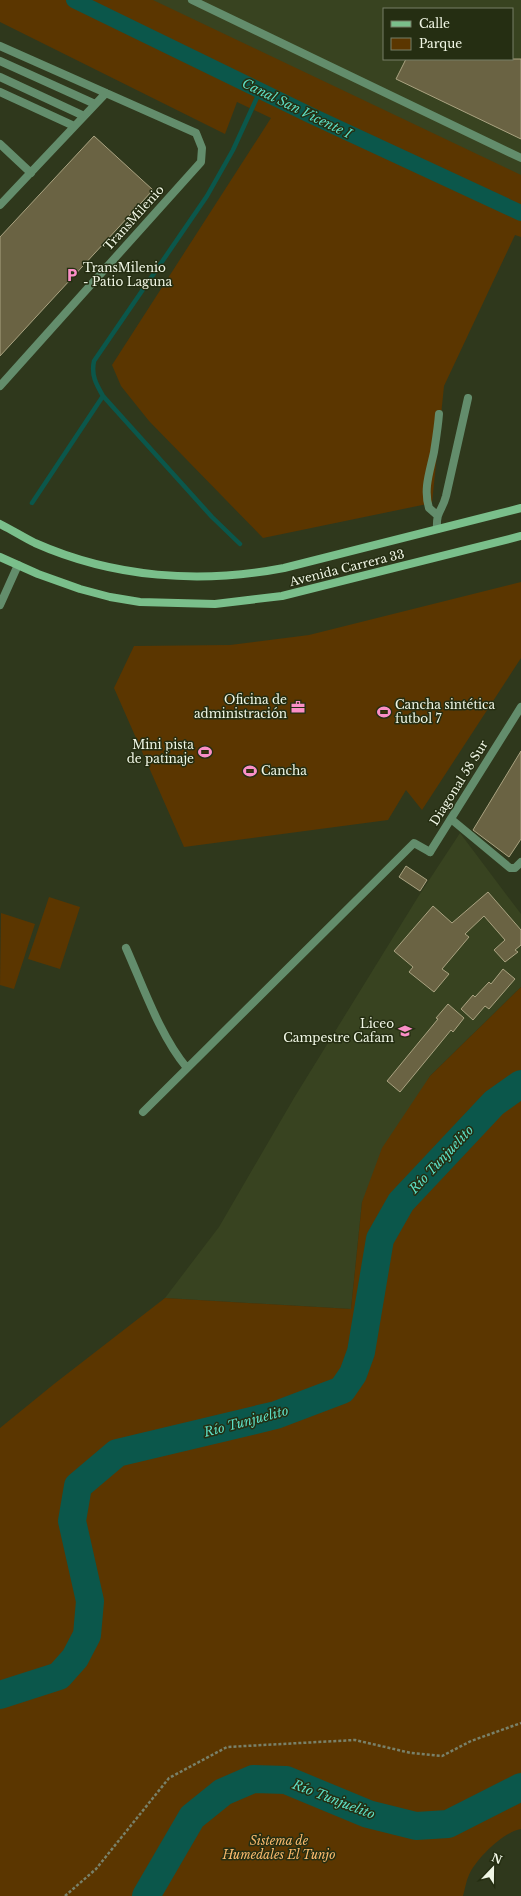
<svg xmlns="http://www.w3.org/2000/svg" width="521" height="1896" font-family="'Libre Baskerville',serif">
  <style>
    .built { fill: #384320; fill-rule: evenodd }
    .green { fill: #5b3600 }
    .lines { fill: none; stroke-linecap: round; stroke-linejoin: round }
    .stream { stroke: #0b574b; stroke-width: 4.5 }
    .canal { stroke: #0b574b; stroke-width: 16 }
    .river { stroke: #0b574b; stroke-width: 28 }
    .building { fill: #6a6343; stroke: #aaa381 }
    .path { stroke: #798169; stroke-width: 2.5; stroke-dasharray: 3 2; stroke-linecap: butt }
    .service { stroke: #638d6c; stroke-width: 8 }
    .minor { stroke: #638d6c; stroke-width: 8 }
    .secondary { stroke: #7abf8b; stroke-width: 8 }
    .labels { text-anchor: middle; stroke-width: 3; stroke-linejoin: round; paint-order: stroke }
    .street-label { font-size: 12px; fill: #f0f6e5; stroke: #252e12 }
    .poi-label { font-size: 12px; fill: #f0f6e5; stroke: #252e12; text-anchor: start }
    .park-label { font-size: 12px; font-style: italic; fill: #faba6d; stroke: #252e12 }
    .water-label { font-size: 13px; font-style: italic; fill: #5cdec4; stroke: #252e12 }
  </style>
  <rect width="100%" height="100%" fill="#2f381c"/>
  <path class="built" d="M 129,0 L 521,0 L 521,184 ZM 384,9 L 512,9 L 512,59 L 384,59 Z
    M 460,833 L 521,914 L 521,987 L 430,1076 L 362,1202 L 351,1309 L 165,1298 L 219,1227 L 294,1098 L 418,897 Z"/>
  <path class="green" d="M 0,0 L 153,0 L 521,175 L 521,237 L 515,235 L 444,386 L 432,503 L 263,538 L 149,421 L 121,386 L 112,365 L 271,118 L 237,102 L 225,134 L 0,22 Z
    M 521,582 L 521,658 L 422,810 L 406,790 L 388,820 L 184,847 L 114,688 L 134,646 L 230,645 L 309,635 Z
    M 49,897 L 80,907 L 60,969 L 28,959 Z
    M 1,913 L 35,924 L 14,989 L 0,985 Z
    M 521,987 L 521,1829 C 503,1832 476,1859 469,1875 C 466,1881 465,1889 463,1896 L 0,1896 L 0,1428 L 54,1384 L 165,1298 L 351,1309 L 362,1202 L 382,1148 L 430,1076 Z"/>
  <g class="lines">
    <path class="stream" d="M 32,503 L 103,396
      M 240,544 L 212,517 L 103,396 C 96,384 91,375 94,361 L 207,196 L 233,150 L 260,91"/>
    <path class="canal" d="M 74,0 L 312,116 L 521,213"/>
    <path class="river" d="M 0,1695 L 59,1676 L 75,1658 L 87,1635 L 90,1601 L 72,1521 L 78,1486 L 117,1453 L 276,1415 L 342,1390 L 353,1374 L 361,1352 L 380,1239 L 401,1202 L 494,1103 L 521,1084
      M 146,1896 L 192,1817 L 223,1792 L 253,1779 L 286,1780 L 368,1814 L 416,1826 L 448,1824 L 521,1787"/>
  </g>
  <path class="building" d="M 406,59 L 521,59 L 521,139 L 396,79 Z
    M 94,136 L 153,190 L 0,356 L 0,237 Z
    M 521,751 L 521,839 L 509,857 L 473,830 Z
    M 406,866 L 427,880 L 420,891 L 399,877 Z
    M 488,892 L 521,930 L 521,945 L 515,950 L 518,952 L 505,962 L 494,950 L 505,940 L 484,916 L 465,934 L 469,937 L 442,969 L 449,974 L 434,992 L 409,972 L 413,967 L 394,951 L 433,906 L 452,923 Z
    M 503,969 L 515,979 L 489,1009 L 485,1006 L 473,1020 L 461,1009 L 473,995 L 475,997 L 489,982 L 491,984 Z
    M 448,1004 L 464,1018 L 453,1032 L 451,1030 L 400,1092 L 387,1081 L 438,1019 L 436,1018 Z"/>
  <g class="lines">
    <path class="path" d="M 65,1896 L 96,1869 L 169,1778 L 227,1747 L 355,1740 L 411,1753 L 442,1756 L 471,1741 L 521,1723"/>
    <path class="service" d="M 192,0 L 521,158
      M 0,46 L 196,133 L 202,148 L 201,162 L 0,386
      M 0,61 L 95,104
      M 0,77 L 84,116
      M 0,92 L 74,126
      M 0,144 L 31,173
      M 0,205 L 106,93
      M 437,515 L 429,508 C 423,489 430,471 434,452 C 436,439 438,427 439,414
      M 437,529 C 436,510 442,512 446,496 L 468,398
      M 0,605 L 18,565
      M 451,819 L 510,868 L 515,868 L 521,862
      M 126,948 C 143,986 160,1036 187,1068
      M 143,1112 L 414,843 L 430,852"/>
    <path class="minor" d="M 430,852 L 521,707"/>
    <path class="secondary" d="M 0,524 C 12,530 23,537 35,543 C 114,578 200,584 284,568 L 521,508
      M 0,557 L 38,574 L 80,589 L 110,597 L 140,602 L 215,604 L 282,596 L 521,536"/>
  </g>
  <defs>
    <g id="parking-bare" transform="scale(1.08)"><path d="M-3.5-5.5H1a3.5 3.5 0 0 1 0 7H-1V5.5H-3.5ZM-1-3.4V-.6H.8a1.4 1.4 0 0 0 0-2.8Z" fill="#fa8fc7" stroke="#252e12" stroke-width="2.5" paint-order="stroke"/></g>
    <g id="office-bare" transform="scale(1.08)"><path d="M-6-3h4V-5.5h4V-3h4V5H-6ZM-1-4.5V-3h2v-1.5ZM-6 0V1H6V0Z" fill="#fa8fc7" stroke="#252e12" stroke-width="2.5" paint-order="stroke"/></g>
    <g id="stadium-bare" transform="scale(1.08)"><path d="M0-5a6.5 5 0 1 0 0 10a6.5 5 0 1 0 0-10ZM-3.5-1.8h7v3.6h-7Z" fill="#fa8fc7" stroke="#252e12" stroke-width="2.5" paint-order="stroke"/></g>
    <g id="school-bare" transform="scale(1.08)"><path d="M0-5L7-2L0 1L-7-2ZM-4 1L0 2.5L4 1V4Q0 6-4 4Z" fill="#fa8fc7" stroke="#252e12" stroke-width="2.5" paint-order="stroke"/></g>
  </defs>
  <g fill-rule="evenodd">
    <use href="#parking-bare" x="72" y="275"/>
    <use href="#office-bare" x="298" y="707"/>
    <use href="#stadium-bare" x="384" y="712"/>
    <use href="#stadium-bare" x="205" y="752"/>
    <use href="#stadium-bare" x="250" y="771"/>
    <use href="#school-bare" x="405" y="1031"/>
  </g>
  <g class="labels">
    <g class="street-label">
      <text transform="translate(134 218) rotate(-48)" y="4">TransMilenio</text>
      <text transform="translate(347 568) rotate(-14)" y="4">Avenida Carrera 33</text>
      <text transform="translate(459 783) rotate(-58)" y="4">Diagonal 58 Sur</text>
    </g>
    <g class="poi-label">
      <text x="83" y="272">TransMilenio<tspan x="83" dy="14">- Patio Laguna</tspan></text>
      <text x="287" y="704" text-anchor="end">Oficina de<tspan x="287" dy="14">administración</tspan></text>
      <text x="395" y="709">Cancha sintética<tspan x="395" dy="14">futbol 7</tspan></text>
      <text x="194" y="749" text-anchor="end">Mini pista<tspan x="194" dy="14">de patinaje</tspan></text>
      <text x="261" y="775">Cancha</text>
      <text x="394" y="1028" text-anchor="end">Liceo<tspan x="394" dy="14">Campestre Cafam</tspan></text>
    </g>
    <g class="park-label">
      <text x="279" y="1845">Sistema de<tspan x="279" dy="14">Humedales El Tunjo</tspan></text>
    </g>
    <g class="water-label">
      <text transform="translate(297 108) rotate(26)" y="5">Canal San Vicente I</text>
      <text transform="translate(441 1159) rotate(-47)" y="5">Río Tunjuelito</text>
      <text transform="translate(246 1421) rotate(-15)" y="5">Río Tunjuelito</text>
      <text transform="translate(334 1799) rotate(21)" y="5">Río Tunjuelito</text>
    </g>
  </g>
  <rect x="383" y="8" width="130" height="52" fill="#252e12" stroke="#767e66"/>
  <rect x="391" y="21" width="20" height="6" fill="#7abf8b" stroke="#767e66"/>
  <text x="419" y="28" font-size="12" fill="#f0f6e5">Calle</text>
  <rect x="391" y="38" width="20" height="12" fill="#5b3600" stroke="#767e66"/>
  <text x="419" y="48" font-size="12" fill="#f0f6e5">Parque</text>
  <g transform="translate(493 1868) rotate(22)" stroke="#252e12" stroke-width="3" paint-order="stroke">
  <path d="M0-3L7 15L0 10L-7 15Z" fill="#f0f6e5"/>
  <text y="-6" font-size="11" font-weight="bold" text-anchor="middle" fill="#f0f6e5">N</text>
  </g>
</svg>
